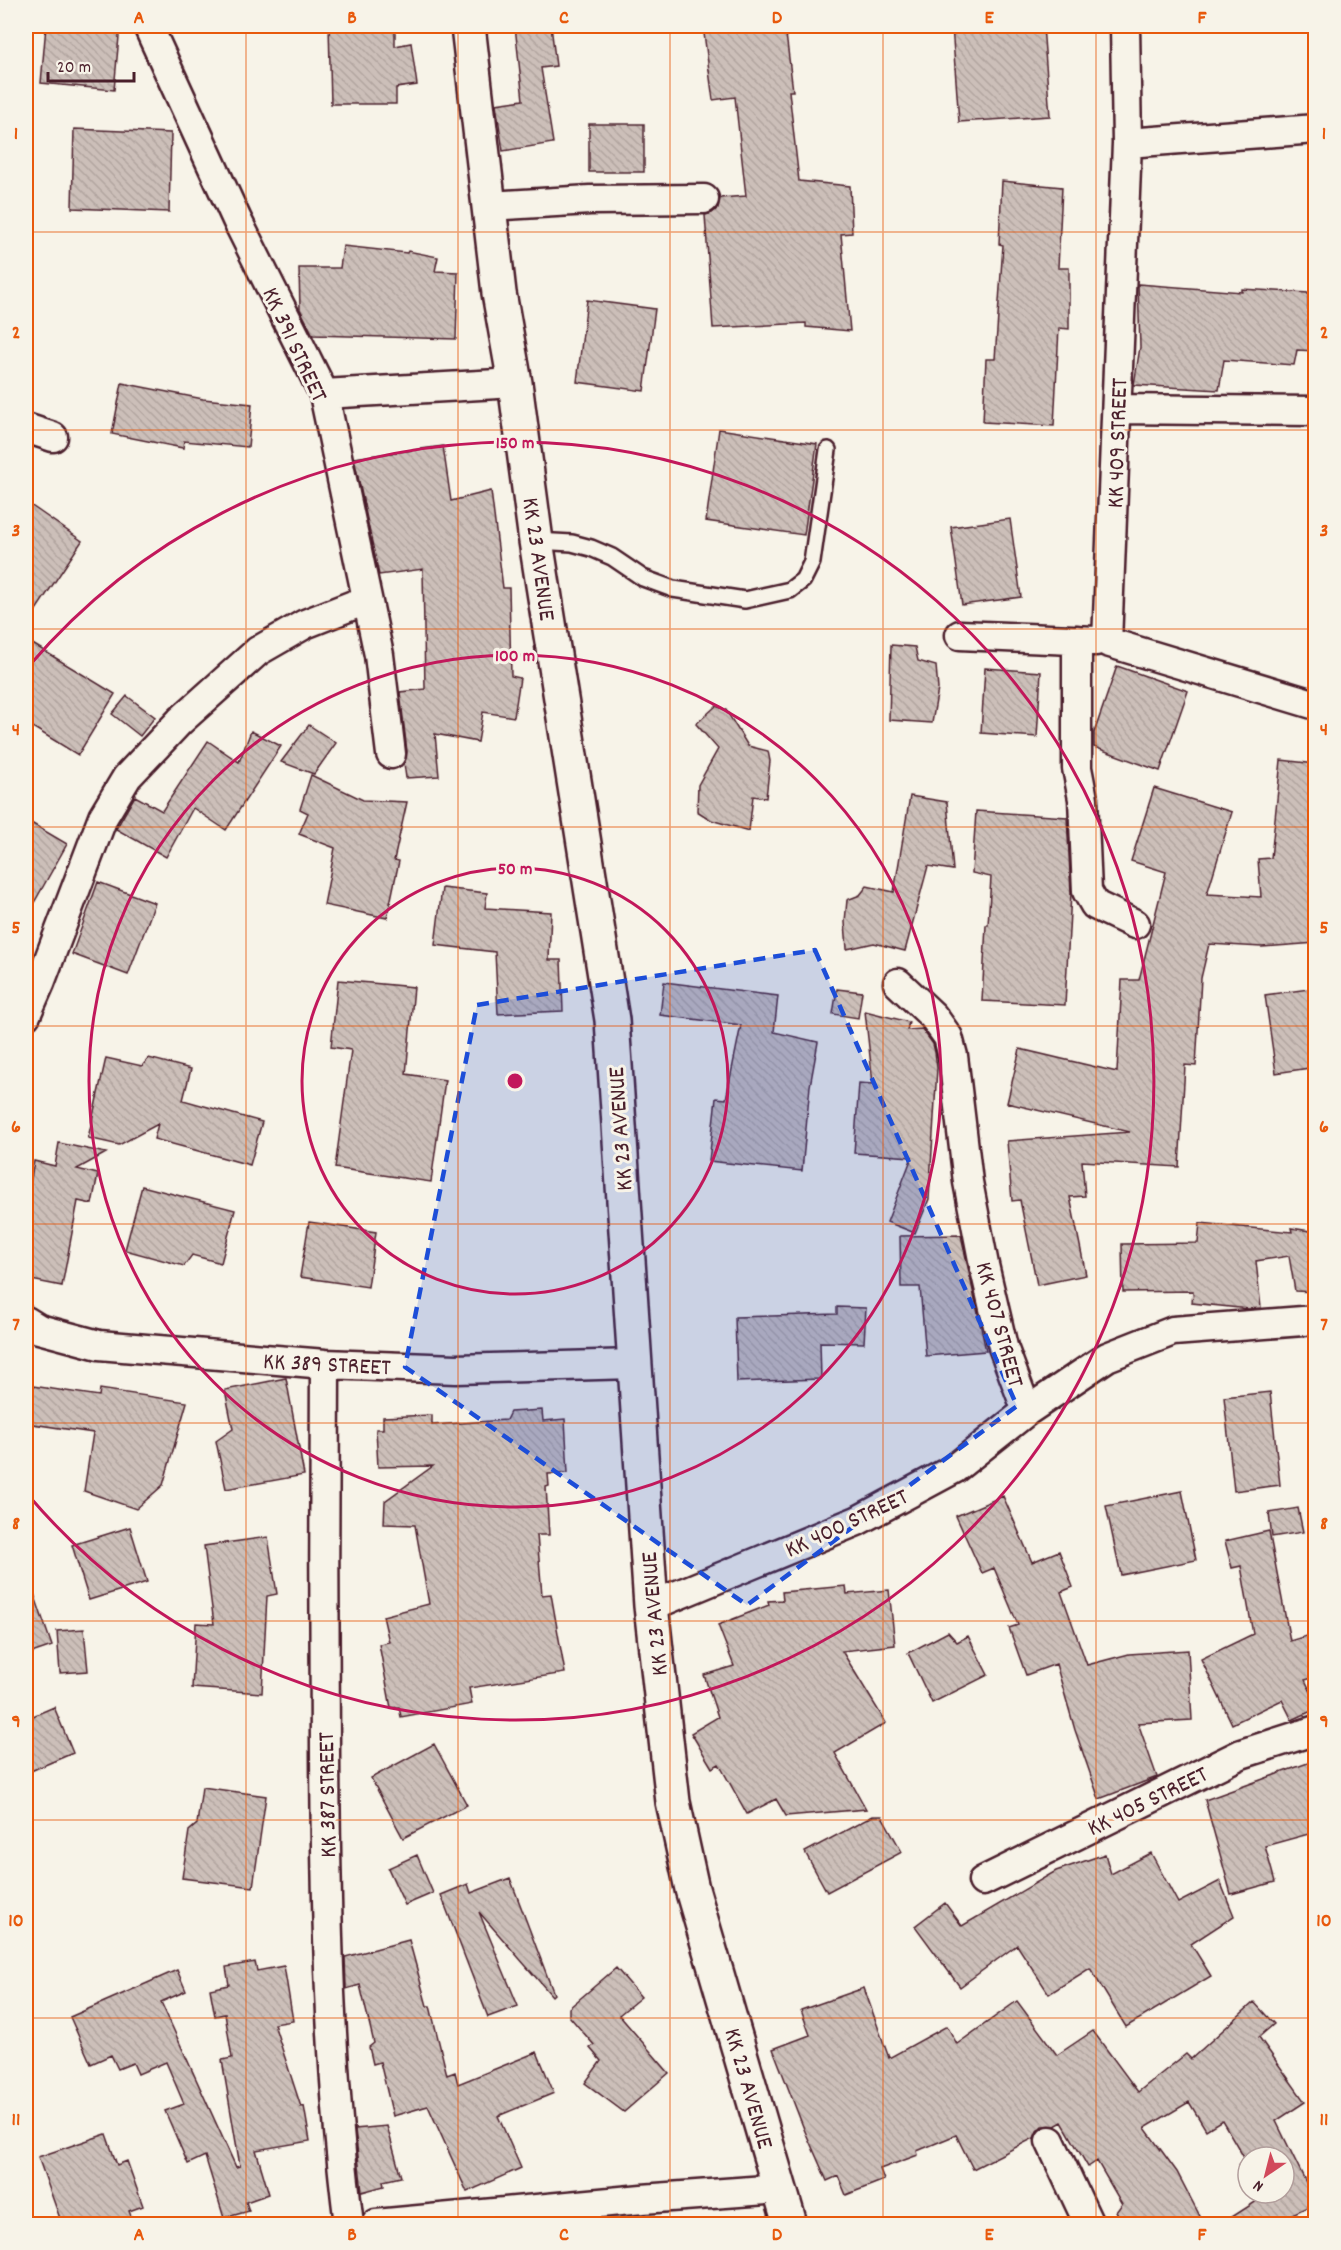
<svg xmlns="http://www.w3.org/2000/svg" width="1341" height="2250" font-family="Dekko,sans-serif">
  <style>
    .building { fill: url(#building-back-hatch); stroke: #4a1f2b; stroke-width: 1.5 }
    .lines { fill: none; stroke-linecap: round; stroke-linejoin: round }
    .service-casing { stroke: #4a1f2b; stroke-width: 20 }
    .minor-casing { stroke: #4a1f2b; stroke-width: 33 }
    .secondary-casing { stroke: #4a1f2b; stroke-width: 38 }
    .service { stroke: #f7f3e8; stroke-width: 15 }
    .minor { stroke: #f7f3e8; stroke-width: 28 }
    .secondary { stroke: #f7f3e8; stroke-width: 33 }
    .marked { fill: #1d4ed8; fill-opacity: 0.2; stroke: #1d4ed8; stroke-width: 4.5; stroke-dasharray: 12 8; stroke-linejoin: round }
    .grid { fill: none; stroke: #e8590c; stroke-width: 1.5; stroke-opacity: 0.55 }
    .ring { fill: none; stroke: #c2185b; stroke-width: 3 }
    .labels { text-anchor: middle; stroke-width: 6; stroke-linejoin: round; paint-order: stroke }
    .street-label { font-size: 24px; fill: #4a1f2b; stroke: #f7f3e8 }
    .centre { fill: #c2185b; stroke: #f7f3e8; stroke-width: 3 }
    .ring-label { font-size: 18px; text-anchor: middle; font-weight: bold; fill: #c2185b; stroke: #f7f3e8; stroke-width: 6; stroke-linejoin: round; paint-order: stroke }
    .neatline { fill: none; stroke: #e8590c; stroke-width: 2 }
    .grid-label { font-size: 20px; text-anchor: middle; font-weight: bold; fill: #e8590c }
  </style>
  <defs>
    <pattern id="building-back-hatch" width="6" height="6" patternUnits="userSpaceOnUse" patternTransform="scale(1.5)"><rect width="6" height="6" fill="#ccbfb9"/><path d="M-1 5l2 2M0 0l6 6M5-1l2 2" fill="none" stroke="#b1a49f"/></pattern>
  </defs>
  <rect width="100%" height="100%" fill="#f7f3e8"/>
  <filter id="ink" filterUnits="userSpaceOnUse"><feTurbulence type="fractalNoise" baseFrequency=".0167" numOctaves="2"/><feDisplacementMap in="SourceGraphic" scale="12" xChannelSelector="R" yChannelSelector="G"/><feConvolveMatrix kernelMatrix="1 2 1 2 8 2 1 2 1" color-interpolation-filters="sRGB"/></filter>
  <g filter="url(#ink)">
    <path class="building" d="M 46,26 L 120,26 L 114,90 L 41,83 Z
      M 329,26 L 395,26 L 395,46 L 411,43 L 417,85 L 396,88 L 396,104 L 331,104 Z
      M 515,26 L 551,26 L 556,66 L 541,68 L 553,143 L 503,151 L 496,104 L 523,100 Z
      M 703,26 L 785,26 L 793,91 L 789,91 L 799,181 L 850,186 L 852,233 L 841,234 L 850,331 L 806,327 L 806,323 L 713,328 L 705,215 L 712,213 L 718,208 L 720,198 L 746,196 L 735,97 L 713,100 Z
      M 952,26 L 1043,26 L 1050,116 L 959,122 Z
      M 589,124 L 644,124 L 644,172 L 589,172 Z
      M 74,129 L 171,133 L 169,212 L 72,208 Z
      M 1002,181 L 1062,187 L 1058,268 L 1069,268 L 1069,329 L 1059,328 L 1054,426 L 983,422 L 986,359 L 995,359 L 1003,245 L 999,244 Z
      M 343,246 L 407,253 L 408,251 L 438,257 L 435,271 L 458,272 L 456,339 L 313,335 L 300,309 L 299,268 L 340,268 Z
      M 1138,284 L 1242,292 L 1242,289 L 1308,293 L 1308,325 L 1316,324 L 1316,351 L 1297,350 L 1294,365 L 1224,360 L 1219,390 L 1134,385 L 1140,347 Z
      M 587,300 L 655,309 L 644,391 L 577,382 Z
      M 122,383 L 203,399 L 252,404 L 248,447 L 184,441 L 183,448 L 112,434 Z
      M 719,429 L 817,444 L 804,535 L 706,521 Z
      M 443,446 L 451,501 L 491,491 L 503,588 L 509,588 L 511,676 L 520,678 L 514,717 L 483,712 L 478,742 L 435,734 L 439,776 L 406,778 L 404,763 L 407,752 L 400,692 L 425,689 L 423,569 L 379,575 L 354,458 Z
      M 26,502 L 82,541 L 26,625 Z
      M 1010,519 L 1021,597 L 962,605 L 951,527 Z
      M 26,640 L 115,694 L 78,755 L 26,723 Z
      M 891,645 L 915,647 L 918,661 L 936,666 L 938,689 L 932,723 L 889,720 Z
      M 1117,666 L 1188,691 L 1160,771 L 1094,747 L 1094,733 Z
      M 985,668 L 1041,672 L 1037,737 L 981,733 Z
      M 127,696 L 155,717 L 140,736 L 112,714 Z
      M 716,706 L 726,710 L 748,746 L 768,751 L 770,761 L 766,798 L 753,796 L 749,831 L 711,820 L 697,811 L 698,785 L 718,749 L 696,724 Z
      M 309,725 L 336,743 L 314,774 L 281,762 Z
      M 251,731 L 281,746 L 226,830 L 193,808 L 166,857 L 116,829 L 135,796 L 162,811 L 208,741 L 239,762 Z
      M 1281,760 L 1316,764 L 1316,943 L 1262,947 L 1209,944 L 1201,978 L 1196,1066 L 1185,1065 L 1179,1167 L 1082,1161 L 1085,1196 L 1070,1197 L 1086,1275 L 1037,1285 L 1020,1200 L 1012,1201 L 1007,1141 L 1130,1132 L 1007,1103 L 1020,1049 L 1117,1072 L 1122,980 L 1139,980 L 1166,872 L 1131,861 L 1154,788 L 1232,812 L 1207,894 L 1261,897 L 1258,859 L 1271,858 Z
      M 311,775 L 363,800 L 407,802 L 394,860 L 399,861 L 387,918 L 324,905 L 335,848 L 299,834 L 308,813 L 300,809 Z
      M 910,796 L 947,802 L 953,870 L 928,866 L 905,951 L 874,943 L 847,949 L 845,922 L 847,900 L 860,895 L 867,886 L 894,892 Z
      M 976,811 L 1067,817 L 1071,893 L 1065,1005 L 982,1001 L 986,925 L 988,925 L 991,877 L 972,873 Z
      M 26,820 L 67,844 L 26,917 Z
      M 98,882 L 155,903 L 128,975 L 72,954 Z
      M 442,888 L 487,893 L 485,908 L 551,912 L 549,960 L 561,960 L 563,1011 L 498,1014 L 495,952 L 435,945 Z
      M 338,980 L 414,987 L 406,1074 L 445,1080 L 431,1182 L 335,1168 L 351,1050 L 331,1047 Z
      M 664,982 L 778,996 L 774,1032 L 818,1042 L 810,1086 L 802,1171 L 709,1161 L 716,1098 L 726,1099 L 741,1025 L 660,1015 Z
      M 1316,988 L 1316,1067 L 1276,1073 L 1265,995 Z
      M 837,989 L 862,992 L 858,1018 L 833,1014 Z
      M 865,1011 L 909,1022 L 907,1030 L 922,1029 L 933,1044 L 935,1052 L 937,1068 L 929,1199 L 915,1233 L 887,1222 L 912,1157 L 854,1153 L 859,1083 L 873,1084 Z
      M 106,1058 L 142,1066 L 149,1058 L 191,1069 L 183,1100 L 262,1122 L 250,1165 L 154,1139 L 158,1124 L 119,1145 L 88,1138 Z
      M 59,1143 L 106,1153 L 77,1169 L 98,1174 L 92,1204 L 78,1201 L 62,1286 L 26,1279 L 26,1207 L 34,1161 L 55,1166 Z
      M 142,1186 L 235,1210 L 221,1263 L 192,1255 L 184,1266 L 125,1250 Z
      M 309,1222 L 376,1232 L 368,1287 L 300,1277 Z
      M 1200,1223 L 1292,1232 L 1291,1228 L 1316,1232 L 1316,1292 L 1295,1291 L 1289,1256 L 1256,1261 L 1261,1308 L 1249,1309 L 1192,1303 L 1193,1291 L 1123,1292 L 1122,1244 L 1198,1243 Z
      M 961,1235 L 986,1351 L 926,1356 L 920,1287 L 901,1287 L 900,1236 Z
      M 837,1307 L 866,1308 L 864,1343 L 820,1342 L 821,1379 L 737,1382 L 735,1317 L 837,1314 Z
      M 286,1378 L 304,1475 L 226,1489 L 216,1441 L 233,1429 L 225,1390 Z
      M 26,1385 L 99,1396 L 100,1389 L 187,1402 L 163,1485 L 136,1509 L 84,1491 L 93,1433 L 26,1423 Z
      M 1270,1392 L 1280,1485 L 1234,1491 L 1224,1397 Z
      M 542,1410 L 543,1421 L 565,1419 L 568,1473 L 548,1474 L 549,1486 L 546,1487 L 549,1535 L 537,1535 L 542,1595 L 551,1594 L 565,1673 L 469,1688 L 472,1704 L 401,1717 L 399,1707 L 391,1708 L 379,1644 L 389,1642 L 383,1616 L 429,1604 L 415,1525 L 384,1524 L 385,1501 L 433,1466 L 378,1467 L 376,1429 L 383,1429 L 383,1417 L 432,1415 L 432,1425 L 506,1420 L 510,1412 Z
      M 1182,1491 L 1196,1560 L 1121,1575 L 1106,1506 Z
      M 1003,1496 L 1032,1562 L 1059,1551 L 1073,1587 L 1061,1592 L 1087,1665 L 1129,1654 L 1188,1650 L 1192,1720 L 1138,1723 L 1157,1777 L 1099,1799 L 1075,1730 L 1056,1664 L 1026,1675 L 1009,1628 L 1018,1625 L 994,1568 L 982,1573 L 956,1516 Z
      M 1298,1508 L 1303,1532 L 1272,1537 L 1269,1513 Z
      M 130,1527 L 147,1582 L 89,1600 L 72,1545 Z
      M 1269,1531 L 1290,1641 L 1316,1633 L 1316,1677 L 1305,1680 L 1316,1702 L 1316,1709 L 1292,1720 L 1282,1700 L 1232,1724 L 1201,1659 L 1253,1634 L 1241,1566 L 1232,1568 L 1225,1541 Z
      M 268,1537 L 277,1594 L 267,1596 L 262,1693 L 192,1688 L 196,1623 L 214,1624 L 204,1546 Z
      M 29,1579 L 52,1646 L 26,1655 L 26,1580 Z
      M 846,1586 L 847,1594 L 889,1590 L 895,1645 L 842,1651 L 886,1723 L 835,1753 L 866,1809 L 786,1816 L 776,1799 L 747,1814 L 719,1764 L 712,1768 L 691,1733 L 718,1717 L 704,1675 L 734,1666 L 718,1625 L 769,1605 L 768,1601 L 783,1600 L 782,1592 Z
      M 84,1629 L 88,1671 L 60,1673 L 57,1631 Z
      M 948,1632 L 957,1642 L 968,1636 L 988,1675 L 932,1703 L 908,1653 Z
      M 54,1707 L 73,1753 L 26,1773 L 26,1719 Z
      M 434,1744 L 467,1805 L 403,1838 L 371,1778 Z
      M 1316,1760 L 1316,1832 L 1265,1846 L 1275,1882 L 1231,1894 L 1205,1800 Z
      M 202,1787 L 266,1796 L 253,1887 L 182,1878 L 189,1831 L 197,1824 Z
      M 873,1816 L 882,1816 L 902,1852 L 827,1892 L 805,1852 Z
      M 1151,1853 L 1178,1903 L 1220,1881 L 1234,1916 L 1191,1944 L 1211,1976 L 1126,2027 L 1090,1968 L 1049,1994 L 1017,1945 L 960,1987 L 915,1926 L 945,1903 L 962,1926 L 1056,1871 L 1105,1854 L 1111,1874 Z
      M 417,1855 L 433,1893 L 405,1905 L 388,1868 Z
      M 510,1878 L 554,1994 L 552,1996 L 479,1912 L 518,2006 L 488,2017 L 441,1895 L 468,1884 L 471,1893 Z
      M 409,1940 L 427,2006 L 430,2006 L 447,2075 L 455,2072 L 458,2084 L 537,2052 L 554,2093 L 498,2116 L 521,2168 L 467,2192 L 428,2106 L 393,2116 L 380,2062 L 373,2064 L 369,2047 L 374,2043 L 360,1985 L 346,1989 L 345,1957 Z
      M 255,1962 L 257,1971 L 284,1966 L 293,2021 L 274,2024 L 301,2107 L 304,2106 L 310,2141 L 256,2150 L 269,2194 L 246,2202 L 249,2211 L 224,2218 L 205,2156 L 188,2164 L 165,2111 L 184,2104 L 166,2062 L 138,2074 L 133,2063 L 118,2069 L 111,2055 L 91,2064 L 70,2017 L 177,1970 L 186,1991 L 161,2002 L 236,2167 L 240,2166 L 222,2060 L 232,2058 L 225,2014 L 215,2016 L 210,1989 L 229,1985 L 226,1967 Z
      M 616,1968 L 641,1997 L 619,2015 L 669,2073 L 624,2112 L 585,2083 L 601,2061 L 590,2048 L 594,2045 L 569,2016 L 569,2008 Z
      M 864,1988 L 889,2058 L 947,2026 L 957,2044 L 1017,2001 L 1057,2055 L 1093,2031 L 1138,2092 L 1186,2054 L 1191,2059 L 1254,2002 L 1274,2024 L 1259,2037 L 1305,2102 L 1276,2121 L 1316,2203 L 1271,2224 L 1221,2224 L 1257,2201 L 1252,2193 L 1284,2193 L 1284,2157 L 1248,2157 L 1248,2184 L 1239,2165 L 1246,2161 L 1222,2120 L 1206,2130 L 1189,2102 L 1145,2128 L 1177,2172 L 1204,2224 L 1123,2224 L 1116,2212 L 1122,2204 L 1097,2161 L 1088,2167 L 1062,2122 L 1055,2126 L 1042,2126 L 1037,2131 L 1034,2138 L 973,2169 L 956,2135 L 917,2151 L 918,2155 L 880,2169 L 884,2180 L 846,2195 L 838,2176 L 827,2181 L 804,2129 L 773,2049 L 810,2035 L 801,2010 Z
      M 387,2126 L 401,2177 L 383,2181 L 384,2186 L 362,2192 L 355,2129 Z
      M 106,2134 L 117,2165 L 127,2161 L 143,2206 L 129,2211 L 134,2224 L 62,2224 L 38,2157 Z"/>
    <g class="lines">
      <g class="service-casing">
        <path id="service" d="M 536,541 L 572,543 L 591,548 L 612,557 L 643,578 L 673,589 L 745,600 L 790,590 L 803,580 L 812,562 L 828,450"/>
      </g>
      <g class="minor-casing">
        <path id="minor" d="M 148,26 L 237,220 L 324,394 L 379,655 L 391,754
          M 1125,26 L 1127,143 L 1107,642 L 1316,705
          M 1127,143 L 1316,129
          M 489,206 L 590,200 L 704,199
          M 324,394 L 515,383
          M 1117,409 L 1316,411
          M 26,428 L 53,437
          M 960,635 L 1096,641
          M 1077,640 L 1077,768 L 1083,799 L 1087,891 L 1095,905 L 1135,924
          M 898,983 L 933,1016 L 948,1037 L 953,1056 L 968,1182 L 984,1265 L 1003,1347 L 1027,1411
          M 26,1015 L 40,983 L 103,817 L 127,777 L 180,721 L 258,651 L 305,624 L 366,600
          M 26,1321 L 39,1329 L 99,1345 L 325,1364 L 456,1369 L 634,1364
          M 325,1364 C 324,1494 324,1624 325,1754 C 326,1911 329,2069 349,2224
          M 651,1606 L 857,1521 L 954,1469 L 1027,1411 L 1107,1357 L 1173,1331 L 1316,1320
          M 983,1881 L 1241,1754 L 1316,1730
          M 1050,2141 L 1089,2224
          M 376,2224 L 642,2199 L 780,2189"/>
      </g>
      <g class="secondary-casing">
        <path id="secondary" d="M 468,26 L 499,293 L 515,383 L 536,541 L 612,1020 L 651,1606 L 673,1802 L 692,1889 L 790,2224"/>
      </g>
      <use href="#service" class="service"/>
      <use href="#minor" class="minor"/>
      <use href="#secondary" class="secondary"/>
    </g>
  </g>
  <path class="marked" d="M 815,950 L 1017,1406 L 747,1605 L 405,1367 L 477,1005 Z"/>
  <path class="grid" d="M 246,26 L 246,2224M 458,26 L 458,2224M 670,26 L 670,2224M 883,26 L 883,2224M 1096,26 L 1096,2224M 26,232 L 1316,232M 26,430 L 1316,430M 26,629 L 1316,629M 26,827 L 1316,827M 26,1026 L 1316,1026M 26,1224 L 1316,1224M 26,1423 L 1316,1423M 26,1621 L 1316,1621M 26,1820 L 1316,1820M 26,2018 L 1316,2018"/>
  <g class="ring">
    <circle cx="515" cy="1081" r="213"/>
    <circle cx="515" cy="1081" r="426"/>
    <path d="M29 666A639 639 0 1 1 29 1496"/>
  </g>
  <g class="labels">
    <g class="street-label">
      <text transform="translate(296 344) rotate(65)" y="8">KK 391 STREET</text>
      <text transform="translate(1116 443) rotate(-88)" y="8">KK 409 STREET</text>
      <text transform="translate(540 559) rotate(82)" y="8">KK 23 AVENUE</text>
      <text transform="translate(619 1129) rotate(-94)" y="8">KK 23 AVENUE</text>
      <text transform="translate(1001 1324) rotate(75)" y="8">KK 407 STREET</text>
      <text transform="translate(327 1363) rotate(3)" y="8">KK 389 STREET</text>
      <text transform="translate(846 1522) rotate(-25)" y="8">KK 400 STREET</text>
      <text transform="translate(653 1614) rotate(-95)" y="8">KK 23 AVENUE</text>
      <text transform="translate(326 1795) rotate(-91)" y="8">KK 387 STREET</text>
      <text transform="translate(1147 1800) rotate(-26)" y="8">KK 405 STREET</text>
      <text transform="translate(750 2088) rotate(74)" y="8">KK 23 AVENUE</text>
    </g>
  </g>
  <circle cx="515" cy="1081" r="9" class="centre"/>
  <g class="ring-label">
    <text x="515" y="448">150 m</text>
    <text x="515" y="661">100 m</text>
    <text x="515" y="874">50 m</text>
  </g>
  <rect width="1341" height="2250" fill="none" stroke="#f7f3e8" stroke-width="66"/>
  <g transform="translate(1266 2175) rotate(215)"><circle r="28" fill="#f7f3e8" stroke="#b29e9c" stroke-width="1.5"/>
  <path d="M0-4.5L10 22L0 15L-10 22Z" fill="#d1495b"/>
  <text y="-9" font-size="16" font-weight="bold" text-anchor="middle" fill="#4a1f2b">N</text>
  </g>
  <path d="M48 72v9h86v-9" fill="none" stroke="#4a1f2b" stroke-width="3"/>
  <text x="57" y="72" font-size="18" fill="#4a1f2b" stroke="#f7f3e8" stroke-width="4.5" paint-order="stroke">20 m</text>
  <rect x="33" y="33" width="1275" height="2184" class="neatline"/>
  <g class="grid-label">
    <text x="139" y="23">A</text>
    <text x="352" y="23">B</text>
    <text x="564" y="23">C</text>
    <text x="777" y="23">D</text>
    <text x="989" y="23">E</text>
    <text x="1202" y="23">F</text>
    <text x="16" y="139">1</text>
    <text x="1324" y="139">1</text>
    <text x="16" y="338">2</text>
    <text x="1324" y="338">2</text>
    <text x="16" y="536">3</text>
    <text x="1324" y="536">3</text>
    <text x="16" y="735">4</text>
    <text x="1324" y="735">4</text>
    <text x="16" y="933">5</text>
    <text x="1324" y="933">5</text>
    <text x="16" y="1132">6</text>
    <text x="1324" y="1132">6</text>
    <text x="16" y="1330">7</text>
    <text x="1324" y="1330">7</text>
    <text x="16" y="1529">8</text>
    <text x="1324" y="1529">8</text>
    <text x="16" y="1727">9</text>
    <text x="1324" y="1727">9</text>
    <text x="16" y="1926">10</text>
    <text x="1324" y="1926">10</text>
    <text x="16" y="2125">11</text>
    <text x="1324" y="2125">11</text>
    <text x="139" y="2240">A</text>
    <text x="352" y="2240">B</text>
    <text x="564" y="2240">C</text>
    <text x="777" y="2240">D</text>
    <text x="989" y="2240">E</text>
    <text x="1202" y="2240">F</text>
  </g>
</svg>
